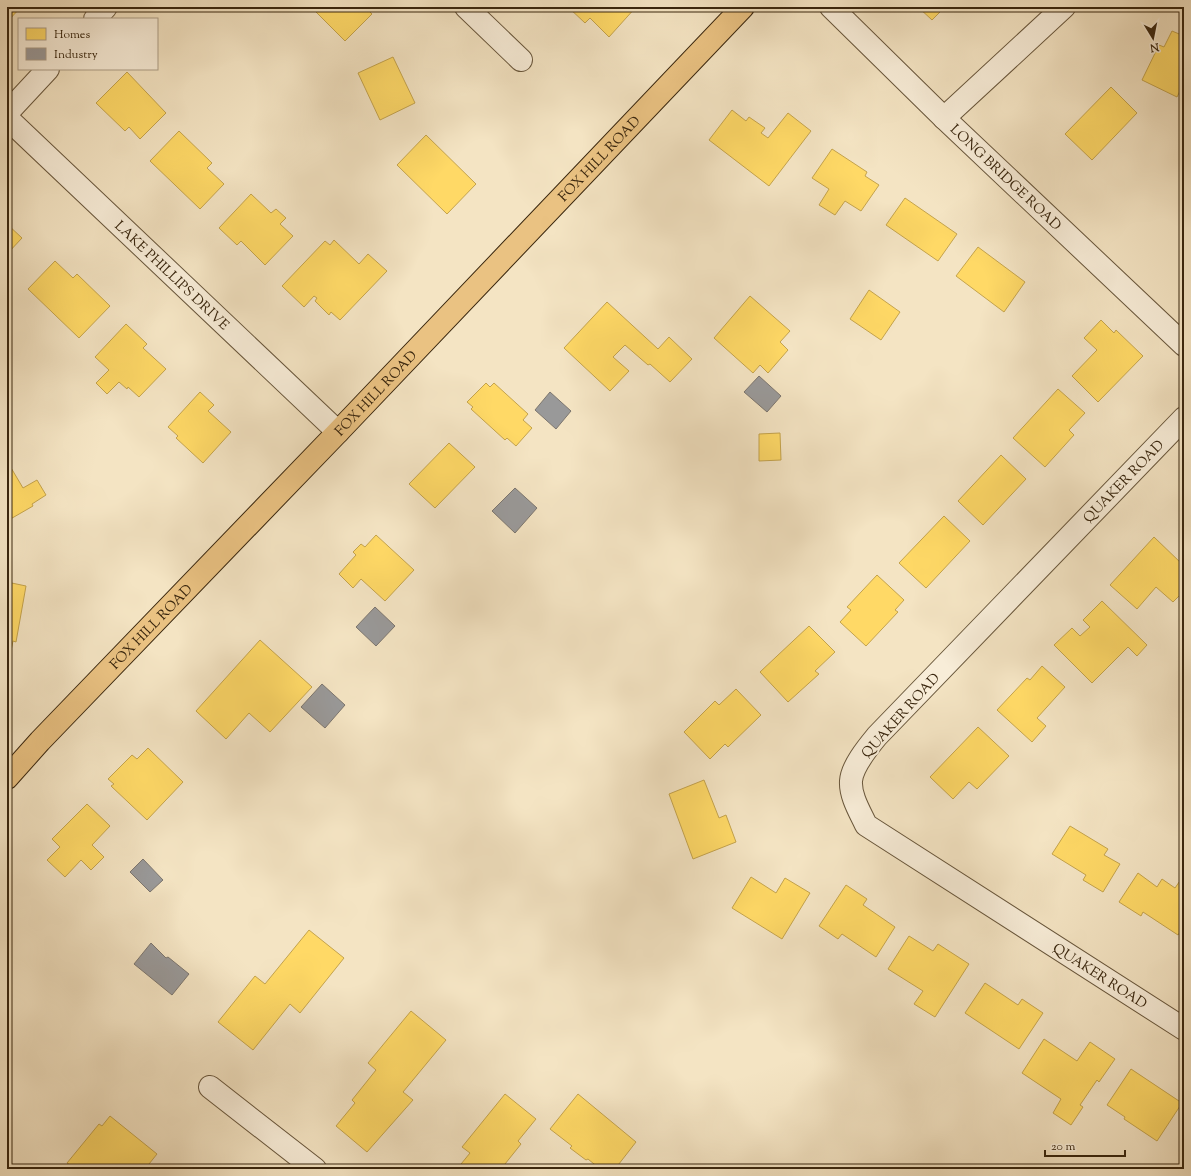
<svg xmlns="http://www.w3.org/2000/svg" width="1191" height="1176" font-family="'Sorts Mill Goudy',serif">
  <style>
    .homes { fill: #ffd966; stroke: #c4a34c }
    .industry { fill: #999; stroke: #7c766f }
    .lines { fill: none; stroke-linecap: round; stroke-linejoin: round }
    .minor-casing { stroke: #68563b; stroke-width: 24 }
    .major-casing { stroke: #39260e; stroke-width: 24 }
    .minor { stroke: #f8edd8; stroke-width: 22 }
    .major { stroke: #eac282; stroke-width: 22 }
    .labels { text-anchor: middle; stroke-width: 4; stroke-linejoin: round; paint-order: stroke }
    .street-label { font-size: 14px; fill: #39260e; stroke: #f8edd8 }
  </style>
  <rect width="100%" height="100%" fill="#f4e4c3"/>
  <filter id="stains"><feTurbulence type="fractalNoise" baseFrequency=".005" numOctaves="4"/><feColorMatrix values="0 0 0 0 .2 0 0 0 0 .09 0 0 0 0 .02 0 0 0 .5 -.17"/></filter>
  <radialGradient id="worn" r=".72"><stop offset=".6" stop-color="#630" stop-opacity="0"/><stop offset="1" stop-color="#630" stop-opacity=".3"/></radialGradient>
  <path class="homes" d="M 7,7 L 21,7 L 7,22 Z
    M 311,7 L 365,7 L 372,14 L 345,41 Z
    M 568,7 L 636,7 L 609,37 L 590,18 L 585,23 Z
    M 918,7 L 945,7 L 932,20 Z
    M 1172,31 L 1184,36 L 1184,83 L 1177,97 L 1142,80 L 1159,45 L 1164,47 Z
    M 393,57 L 415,103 L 380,120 L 358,73 Z
    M 127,72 L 166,113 L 140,139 L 129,127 L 125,131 L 96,103 Z
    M 1111,87 L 1137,113 L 1092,160 L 1065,134 Z
    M 732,110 L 746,121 L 749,117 L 765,128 L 761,133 L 768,138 L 788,113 L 811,131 L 769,186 L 709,140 Z
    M 179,131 L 212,163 L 207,168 L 224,184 L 200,209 L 150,161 Z
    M 426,135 L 476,184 L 447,214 L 397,165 Z
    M 832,149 L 867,172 L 865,176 L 879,185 L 861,211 L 845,201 L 835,215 L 819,205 L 829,189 L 812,178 Z
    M 251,194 L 271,213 L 276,209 L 286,218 L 280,224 L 293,236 L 265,265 L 241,241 L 237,245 L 219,228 Z
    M 905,198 L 957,234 L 938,261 L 886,225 Z
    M 7,224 L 22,238 L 7,254 Z
    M 334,240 L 359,264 L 368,254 L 387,271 L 340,320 L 331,312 L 329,315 L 315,301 L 317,298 L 314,296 L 304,307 L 282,286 L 325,241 L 330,245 Z
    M 978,247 L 1025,282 L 1004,312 L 956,276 Z
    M 55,261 L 73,278 L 77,274 L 110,306 L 79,338 L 28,289 Z
    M 869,290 L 900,312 L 881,340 L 850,319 Z
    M 750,296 L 790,331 L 780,342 L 788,350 L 768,373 L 760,365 L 753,373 L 714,338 Z
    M 607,302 L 658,349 L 669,337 L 692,359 L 670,382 L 650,364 L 648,365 L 625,345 L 613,357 L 629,371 L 610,391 L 564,348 Z
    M 1101,320 L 1114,333 L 1116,330 L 1143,356 L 1098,402 L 1072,376 L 1097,350 L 1084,338 Z
    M 126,324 L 147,344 L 143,348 L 166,369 L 139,397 L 128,387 L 127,389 L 119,382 L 107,394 L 96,383 L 109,370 L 95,357 Z
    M 486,383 L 490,387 L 494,383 L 528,414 L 523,420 L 532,428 L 516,446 L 507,438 L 505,440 L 471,409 L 473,407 L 467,402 Z
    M 1058,389 L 1085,413 L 1069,430 L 1074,435 L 1045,467 L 1013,438 Z
    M 200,392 L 214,405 L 208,411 L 231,432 L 203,463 L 176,438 L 178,436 L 168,427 Z
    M 780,433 L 781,460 L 759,461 L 759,434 Z
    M 449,443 L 475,467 L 435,508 L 409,484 Z
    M 1001,455 L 1026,479 L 983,525 L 958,501 Z
    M 7,461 L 23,488 L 37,480 L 46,495 L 32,504 L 33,506 L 7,521 Z
    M 944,516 L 970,541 L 926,588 L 899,563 Z
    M 376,535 L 414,570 L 385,601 L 361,579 L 353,588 L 339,574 L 356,555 L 353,552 L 361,544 L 365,547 Z
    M 1154,537 L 1182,564 L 1180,566 L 1184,571 L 1184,591 L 1173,602 L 1156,587 L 1137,609 L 1110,585 Z
    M 877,575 L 904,600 L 895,610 L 898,612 L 866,646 L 840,622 L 851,610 L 847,607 Z
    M 7,582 L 26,586 L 16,642 L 13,641 L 9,661 L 7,661 Z
    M 1102,601 L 1147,645 L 1137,656 L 1128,647 L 1092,683 L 1054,645 L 1072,628 L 1080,636 L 1090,627 L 1083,620 Z
    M 809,626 L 835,652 L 815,671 L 819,674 L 788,702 L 760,672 Z
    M 260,640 L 312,687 L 270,732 L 249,713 L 226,739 L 196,711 Z
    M 1042,666 L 1065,687 L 1037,718 L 1046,726 L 1032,742 L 997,710 L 1027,678 L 1030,680 Z
    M 736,689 L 761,715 L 728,747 L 725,744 L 710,759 L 684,732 L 715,701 L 719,705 Z
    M 978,727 L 1009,756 L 977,789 L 969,782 L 953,799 L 930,777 Z
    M 148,748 L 183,782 L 147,820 L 111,786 L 114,784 L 108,779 L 132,755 L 137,759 Z
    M 704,780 L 719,818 L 726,815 L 736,842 L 693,859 L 669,794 Z
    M 87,804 L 110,826 L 92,845 L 104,857 L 91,870 L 81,860 L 65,877 L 47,860 L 60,847 L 52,839 Z
    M 1070,826 L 1108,849 L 1104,855 L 1120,864 L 1103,892 L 1083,880 L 1086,875 L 1052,854 Z
    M 1138,873 L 1157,887 L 1162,879 L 1175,888 L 1184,875 L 1184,926 L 1178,935 L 1143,912 L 1141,916 L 1119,902 Z
    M 751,877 L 776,893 L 785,878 L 810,893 L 782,939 L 732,908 Z
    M 846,885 L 867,899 L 863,905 L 895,927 L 876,957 L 842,934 L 838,939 L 819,926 Z
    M 309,930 L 344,958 L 300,1013 L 290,1004 L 253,1050 L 218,1022 L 255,976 L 265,984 Z
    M 909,936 L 933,951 L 938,944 L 969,964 L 935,1017 L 914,1004 L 923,991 L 888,969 Z
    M 985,983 L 1018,1005 L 1022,999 L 1043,1013 L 1019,1049 L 965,1013 Z
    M 411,1011 L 446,1040 L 403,1092 L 413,1100 L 367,1152 L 336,1126 L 355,1103 L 352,1100 L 376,1070 L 368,1063 Z
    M 1044,1039 L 1077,1061 L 1090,1042 L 1115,1059 L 1099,1082 L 1097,1080 L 1080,1105 L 1083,1107 L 1071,1125 L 1053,1113 L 1061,1099 L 1022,1073 Z
    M 1131,1069 L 1182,1103 L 1157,1141 L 1124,1119 L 1125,1117 L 1107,1105 Z
    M 505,1094 L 536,1119 L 518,1141 L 521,1144 L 501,1169 L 457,1169 L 470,1153 L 462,1147 Z
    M 578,1094 L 636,1142 L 615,1169 L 600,1169 L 588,1159 L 586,1160 L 570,1148 L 572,1146 L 550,1129 Z
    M 110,1116 L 157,1154 L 149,1164 L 152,1166 L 149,1169 L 66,1169 L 70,1165 L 67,1163 L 99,1124 L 102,1126 Z"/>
  <path class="industry" d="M 759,376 L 781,396 L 767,412 L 744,392 Z
    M 550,392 L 571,411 L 556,429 L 535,410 Z
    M 515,488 L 537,508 L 515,533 L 492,511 Z
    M 375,607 L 395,626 L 376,646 L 356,627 Z
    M 322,684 L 345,705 L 325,728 L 301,707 Z
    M 143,859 L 163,880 L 150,892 L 130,872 Z
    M 151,943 L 166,958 L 168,957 L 189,974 L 172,995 L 134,964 Z"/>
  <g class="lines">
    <g class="minor-casing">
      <g id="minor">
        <path d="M 466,7 L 521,60"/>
        <path id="s1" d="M 831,7 L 944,118 L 1184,345"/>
        <path d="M 95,19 L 106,7"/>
        <path d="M 7,113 L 48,69"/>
        <path id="s2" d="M 7,118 L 338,432"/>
        <path d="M 944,118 L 1064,7"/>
        <path id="s3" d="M 1184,418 L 877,736 C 868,747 852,766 851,781 C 850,796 860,812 866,825 L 1184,1029"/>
        <path d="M 210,1087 L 315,1169"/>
      </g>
    </g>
    <g class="major-casing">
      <g id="major">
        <path id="s4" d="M 7,778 L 40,741 L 338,432 L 743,7"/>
      </g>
    </g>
    <use href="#minor" class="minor"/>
    <use href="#major" class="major"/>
  </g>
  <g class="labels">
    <g class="street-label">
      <text dy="5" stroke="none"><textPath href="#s4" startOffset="857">FOX HILL ROAD</textPath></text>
      <text dy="5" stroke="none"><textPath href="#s1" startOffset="244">LONG BRIDGE ROAD</textPath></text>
      <text dy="5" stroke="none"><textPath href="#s2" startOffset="228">LAKE PHILLIPS DRIVE</textPath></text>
      <text dy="5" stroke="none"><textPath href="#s4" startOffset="533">FOX HILL ROAD</textPath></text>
      <text transform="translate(1123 481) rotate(-46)" y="5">QUAKER ROAD</text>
      <text dy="5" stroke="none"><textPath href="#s4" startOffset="209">FOX HILL ROAD</textPath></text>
      <text transform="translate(900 715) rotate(-48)" y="5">QUAKER ROAD</text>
      <text dy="5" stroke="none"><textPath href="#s3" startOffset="820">QUAKER ROAD</textPath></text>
    </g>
  </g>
  <rect width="1191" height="1176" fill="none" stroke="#f4e4c3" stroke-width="24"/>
  <rect x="8" y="8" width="1175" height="1160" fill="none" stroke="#39260e" stroke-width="2"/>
  <rect x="12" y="12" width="1167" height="1152" fill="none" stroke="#39260e"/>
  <rect x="18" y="18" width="140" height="52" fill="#f8edd8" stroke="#ac9d87"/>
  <rect x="26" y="28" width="20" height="12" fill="#ffd966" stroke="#ac9d87"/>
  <text x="54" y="38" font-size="12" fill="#39260e">Homes</text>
  <rect x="26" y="48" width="20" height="12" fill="#999999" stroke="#ac9d87"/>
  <text x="54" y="58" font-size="12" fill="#39260e">Industry</text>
  <g transform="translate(1153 38) rotate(170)" stroke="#f8edd8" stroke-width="3" paint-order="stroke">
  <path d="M0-3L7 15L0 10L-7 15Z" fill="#39260e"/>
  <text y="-6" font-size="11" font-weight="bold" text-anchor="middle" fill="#39260e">N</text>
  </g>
  <path d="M1045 1150v6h80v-6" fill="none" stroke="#39260e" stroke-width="2"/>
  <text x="1051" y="1150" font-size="12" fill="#39260e" stroke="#f8edd8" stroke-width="3" paint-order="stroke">20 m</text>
  <rect width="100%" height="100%" filter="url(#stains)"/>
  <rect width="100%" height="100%" fill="url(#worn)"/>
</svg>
